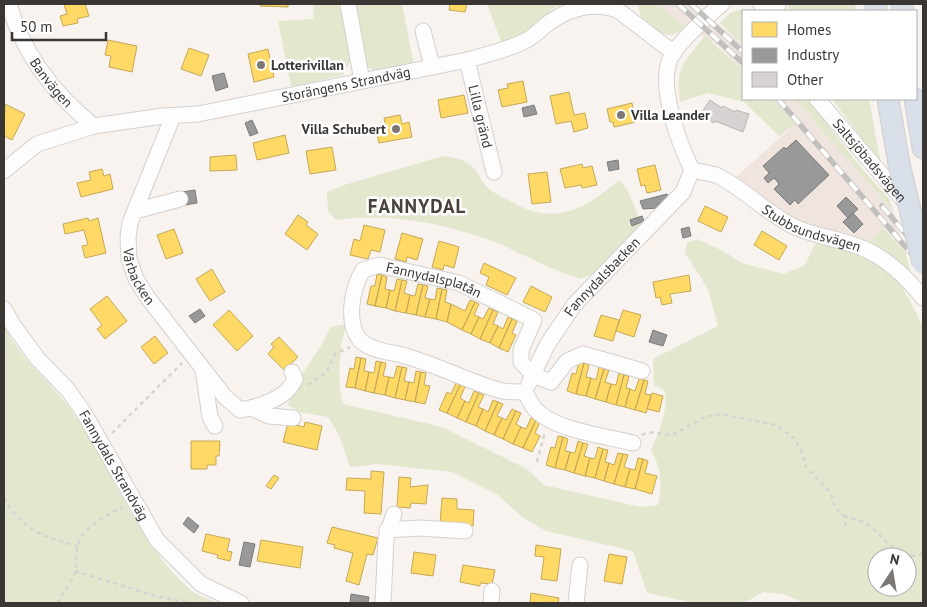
<svg xmlns="http://www.w3.org/2000/svg" width="927" height="607" font-family="'PT Sans',sans-serif">
  <style>
    .built { fill: #f0e5de }
    .green { fill: #e2e7ce; fill-rule: evenodd }
    .homes { fill: #ffd966; stroke: #c4a857 }
    .industry { fill: #999; stroke: #7c7b7b }
    .building { fill: #d7d3d2; stroke: #bbb6b6 }
    .lines { fill: none; stroke-linecap: round; stroke-linejoin: round }
    .minor-casing { stroke: #d4d0cd; stroke-width: 17 }
    .highway-casing { stroke: #d1cfcd; stroke-width: 23 }
    .path { stroke: #d5d4d2; stroke-width: 2.5; stroke-dasharray: 4 4; stroke-linecap: butt }
    .minor { stroke: #fefdfd; stroke-width: 15 }
    .highway { stroke: #d8dfe9; stroke-width: 21 }
    .rail-casing { stroke: #c1c0bf; stroke-width: 5.5 }
    .rail { stroke: #fff; stroke-width: 4; stroke-dasharray: 11; stroke-linecap: butt }
    .highway-bridge-casing { stroke: #d1cfcd; stroke-width: 23; stroke-linecap: butt }
    .highway-bridge { stroke: #d8dfe9; stroke-width: 21 }
    .poi-dot { fill: #7d7876; stroke: #fff; stroke-width: 2 }
    .labels { text-anchor: middle; stroke-width: 5; stroke-linejoin: round; paint-order: stroke }
    .poi-label { font-size: 14px; font-weight: bold; fill: #3a3634; stroke: #fff; text-anchor: start }
    .street-label { font-size: 14px; fill: #3a3634; stroke: #fff }
    .district-label { font-size: 19px; font-weight: bold; letter-spacing: 1px; fill: #48403b; stroke: #fff }
  </style>
  <rect width="100%" height="100%" fill="#f9f3f0"/>
  <path class="built" d="M 655,4 L 695,4 L 743,45 L 743,70 L 715,43 L 685,26 Z
    M 772,99 L 794,99 L 894,212 L 906,254 L 884,227 L 868,244 L 798,220 L 765,200 L 736,177 L 794,125 Z"/>
  <path class="green" d="M 314,4 L 339,4 L 351,60 L 343,75 L 291,87 L 278,21 L 313,19 Z
    M 350,4 L 402,4 L 414,66 L 376,72 L 363,64 Z
    M 487,4 L 563,4 L 554,8 L 526,33 L 502,44 Z
    M 637,4 L 655,4 L 685,26 C 674,40 655,36 644,23 C 641,18 639,9 637,4 Z
    M 788,4 L 855,4 L 856,11 L 789,11 Z
    M 743,9 L 745,11 L 743,11 L 743,45 L 720,23 L 730,13 Z
    M 705,36 L 743,70 L 743,99 L 772,99 L 795,124 L 779,136 L 744,102 L 708,93 L 680,102 C 675,66 684,62 705,36 Z
    M 794,99 L 808,99 L 858,164 L 889,199 L 894,212 Z
    M 832,99 L 869,99 L 881,164 Z
    M 443,156 C 454,157 466,160 474,168 C 479,174 482,182 487,187 C 493,193 503,197 510,201 C 554,227 584,210 619,180 C 632,193 634,208 642,225 L 595,273 L 581,279 C 553,271 527,256 500,244 C 448,224 391,212 336,220 L 328,211 L 327,192 L 341,186 Z
    M 883,227 L 906,254 L 911,273 L 868,244 Z
    M 818,238 C 841,244 866,253 886,267 C 899,277 916,312 923,327 L 923,603 L 804,603 L 784,594 L 763,592 L 744,603 L 694,603 L 647,593 L 633,551 L 546,531 L 522,517 L 498,495 L 452,472 L 377,464 L 350,467 L 339,435 L 328,417 L 300,412 L 288,405 C 293,378 321,354 330,327 L 345,324 C 346,334 341,339 341,348 C 339,367 338,385 343,404 L 442,427 L 527,469 L 544,485 L 640,507 L 658,505 C 663,485 661,468 651,450 C 659,431 668,413 665,391 L 654,385 L 653,359 L 718,326 L 708,289 L 685,253 L 687,243 L 697,239 L 723,251 L 742,263 L 783,274 L 805,265 ZM 877,557 L 907,557 L 907,587 L 877,587 Z
    M 4,325 C 19,360 57,386 78,420 C 112,472 142,549 191,590 C 198,596 209,599 218,603 L 4,603 Z"/>
  <path class="homes" d="M 64,4 L 85,4 L 89,16 L 77,19 L 78,23 L 63,26 L 60,16 L 67,14 Z
    M 260,4 L 288,4 L 288,7 L 260,6 Z
    M 450,4 L 467,4 L 465,12 L 449,10 Z
    M 108,40 L 137,46 L 132,72 L 109,67 L 111,56 L 105,55 Z
    M 189,48 L 209,55 L 201,76 L 181,69 Z
    M 268,49 L 274,77 L 254,82 L 248,54 Z
    M 523,81 L 527,102 L 502,107 L 498,90 L 508,88 L 507,84 Z
    M 569,92 L 574,115 L 585,113 L 588,128 L 574,132 L 571,121 L 556,124 L 550,96 Z
    M 464,95 L 468,113 L 441,118 L 438,100 Z
    M 632,103 L 636,122 L 614,127 L 613,122 L 610,122 L 607,109 Z
    M 5,104 L 25,114 L 12,140 L 4,136 Z
    M 400,115 L 402,124 L 409,122 L 412,137 L 379,143 L 376,130 L 386,128 L 384,118 Z
    M 285,135 L 289,153 L 257,160 L 253,143 Z
    M 332,147 L 336,170 L 310,174 L 306,151 Z
    M 236,155 L 237,170 L 210,171 L 210,157 Z
    M 582,164 L 583,168 L 592,166 L 597,185 L 582,188 L 581,185 L 565,188 L 560,169 Z
    M 655,165 L 661,190 L 647,193 L 645,185 L 641,186 L 637,169 Z
    M 102,169 L 104,176 L 110,174 L 113,189 L 81,197 L 77,183 L 91,180 L 89,172 Z
    M 547,172 L 551,202 L 532,204 L 528,174 Z
    M 705,206 L 728,217 L 721,232 L 698,221 Z
    M 298,215 L 308,222 L 306,225 L 318,234 L 307,250 L 285,234 Z
    M 88,218 L 89,221 L 98,218 L 106,253 L 85,258 L 82,246 L 88,245 L 84,230 L 65,234 L 63,224 Z
    M 364,225 L 385,230 L 380,252 L 371,250 L 368,259 L 350,255 L 354,239 L 360,241 Z
    M 174,229 L 183,253 L 166,259 L 157,235 Z
    M 762,231 L 787,246 L 779,260 L 754,245 Z
    M 402,233 L 423,239 L 417,260 L 407,257 L 406,262 L 395,259 Z
    M 439,241 L 459,247 L 454,268 L 444,265 L 443,270 L 432,267 Z
    M 484,263 L 516,278 L 507,295 L 486,285 L 489,277 L 480,273 Z
    M 212,269 L 225,292 L 210,301 L 196,279 Z
    M 377,274 L 382,275 L 375,306 L 367,304 L 371,286 L 375,286 Z
    M 382,275 L 387,277 L 385,289 L 390,290 L 386,308 L 375,306 Z
    M 689,275 L 691,291 L 670,294 L 672,303 L 662,305 L 660,297 L 656,298 L 653,282 Z
    M 397,279 L 402,280 L 395,311 L 386,308 L 390,290 L 394,291 Z
    M 402,280 L 407,281 L 404,293 L 410,295 L 406,313 L 395,311 Z
    M 418,284 L 423,285 L 416,315 L 406,313 L 410,295 L 415,296 Z
    M 423,285 L 428,286 L 425,298 L 430,299 L 425,317 L 416,315 Z
    M 531,286 L 552,297 L 545,312 L 523,302 Z
    M 437,288 L 442,289 L 436,319 L 425,317 L 430,299 L 435,300 Z
    M 442,289 L 447,290 L 445,302 L 451,304 L 447,322 L 436,319 Z
    M 107,296 L 127,321 L 105,339 L 97,329 L 102,325 L 90,309 Z
    M 470,300 L 475,302 L 462,330 L 447,322 L 451,304 L 465,311 Z
    M 475,302 L 479,304 L 474,315 L 479,317 L 471,334 L 462,330 Z
    M 489,308 L 493,310 L 480,339 L 471,334 L 479,317 L 483,319 Z
    M 229,310 L 253,336 L 237,351 L 213,325 Z
    M 493,310 L 498,312 L 493,324 L 498,326 L 490,343 L 480,339 Z
    M 623,310 L 641,315 L 634,337 L 616,331 Z
    M 601,315 L 619,320 L 613,341 L 594,336 Z
    M 508,317 L 512,319 L 499,348 L 490,343 L 498,326 L 503,329 Z
    M 512,319 L 517,321 L 512,333 L 516,335 L 508,352 L 499,348 Z
    M 155,336 L 168,353 L 154,364 L 141,347 Z
    M 279,337 L 298,357 L 284,370 L 268,354 L 274,347 L 271,344 Z
    M 356,357 L 361,358 L 355,388 L 346,387 L 350,368 L 354,369 Z
    M 361,358 L 366,359 L 364,371 L 369,372 L 365,391 L 355,388 Z
    M 376,361 L 381,362 L 374,393 L 365,391 L 369,372 L 374,373 Z
    M 381,362 L 386,363 L 383,376 L 389,377 L 385,395 L 374,393 Z
    M 579,362 L 584,363 L 576,394 L 567,391 L 572,373 L 576,374 Z
    M 584,363 L 589,365 L 586,377 L 591,378 L 586,396 L 576,394 Z
    M 397,366 L 402,367 L 395,398 L 385,395 L 389,377 L 394,378 Z
    M 402,367 L 407,368 L 404,381 L 409,382 L 405,400 L 395,398 Z
    M 599,367 L 604,369 L 595,399 L 586,396 L 591,378 L 596,380 Z
    M 604,369 L 609,370 L 605,382 L 611,384 L 606,402 L 595,399 Z
    M 416,371 L 421,372 L 415,402 L 405,400 L 409,382 L 414,383 Z
    M 421,372 L 426,373 L 424,385 L 430,386 L 425,404 L 415,402 Z
    M 619,373 L 624,375 L 616,405 L 606,402 L 611,384 L 616,385 Z
    M 624,375 L 629,376 L 626,388 L 630,389 L 625,407 L 616,405 Z
    M 639,379 L 644,380 L 635,410 L 625,407 L 630,389 L 635,391 Z
    M 644,380 L 648,381 L 645,394 L 651,395 L 646,413 L 635,410 Z
    M 456,383 L 460,385 L 447,413 L 439,410 L 447,392 L 451,394 Z
    M 460,385 L 465,387 L 460,398 L 465,401 L 457,418 L 447,413 Z
    M 474,391 L 479,393 L 466,422 L 457,418 L 465,401 L 469,403 Z
    M 479,393 L 484,395 L 478,407 L 483,409 L 476,426 L 466,422 Z
    M 652,393 L 663,396 L 659,412 L 647,409 Z
    M 493,400 L 498,402 L 485,431 L 476,426 L 483,409 L 488,412 Z
    M 498,402 L 503,404 L 497,416 L 502,418 L 494,435 L 485,431 Z
    M 512,409 L 516,411 L 503,439 L 494,435 L 502,418 L 506,420 Z
    M 516,411 L 521,413 L 516,424 L 521,427 L 513,444 L 503,439 Z
    M 531,418 L 536,420 L 523,448 L 513,444 L 521,427 L 526,429 Z
    M 536,420 L 540,422 L 535,433 L 540,436 L 532,452 L 523,448 Z
    M 305,422 L 322,426 L 317,450 L 283,442 L 288,423 L 304,427 Z
    M 558,436 L 563,437 L 555,468 L 546,465 L 551,447 L 555,448 Z
    M 563,437 L 568,439 L 565,451 L 570,452 L 565,470 L 555,468 Z
    M 191,441 L 220,441 L 219,456 L 216,456 L 216,465 L 207,465 L 207,469 L 191,469 Z
    M 578,441 L 583,443 L 574,473 L 565,470 L 570,452 L 575,453 Z
    M 583,443 L 588,444 L 584,456 L 590,458 L 585,476 L 574,473 Z
    M 598,447 L 603,449 L 595,478 L 585,476 L 590,458 L 595,459 Z
    M 603,449 L 608,450 L 605,462 L 609,463 L 604,481 L 595,478 Z
    M 618,453 L 623,454 L 614,484 L 604,481 L 609,463 L 614,465 Z
    M 623,454 L 628,455 L 624,467 L 630,469 L 625,487 L 614,484 Z
    M 638,458 L 643,459 L 635,489 L 625,487 L 630,469 L 635,470 Z
    M 643,459 L 648,461 L 645,473 L 657,476 L 652,494 L 635,489 Z
    M 371,471 L 384,472 L 381,514 L 364,513 L 365,491 L 346,490 L 347,478 L 371,479 Z
    M 274,475 L 279,478 L 271,489 L 266,486 Z
    M 399,477 L 411,478 L 410,487 L 428,485 L 426,504 L 411,503 L 410,508 L 397,507 Z
    M 442,498 L 457,499 L 457,509 L 474,510 L 473,526 L 440,524 Z
    M 332,527 L 378,538 L 373,555 L 367,554 L 359,585 L 346,581 L 353,553 L 334,548 L 335,545 L 327,543 Z
    M 206,534 L 230,539 L 227,551 L 232,552 L 230,561 L 217,558 L 218,555 L 202,551 Z
    M 261,540 L 303,547 L 300,568 L 257,561 Z
    M 536,545 L 561,549 L 557,581 L 541,579 L 544,557 L 535,556 Z
    M 414,552 L 436,555 L 433,576 L 411,573 Z
    M 609,554 L 627,557 L 622,584 L 604,581 Z
    M 463,565 L 495,570 L 492,584 L 480,583 L 480,586 L 460,582 Z
    M 531,593 L 559,598 L 558,603 L 530,603 Z"/>
  <path class="industry" d="M 224,73 L 228,87 L 216,91 L 212,76 Z
    M 534,105 L 537,114 L 524,117 L 522,108 Z
    M 252,120 L 258,133 L 250,136 L 245,123 Z
    M 796,140 L 829,175 L 798,204 L 795,200 L 790,205 L 774,189 L 779,184 L 774,178 L 768,183 L 764,178 L 769,173 L 763,166 L 784,147 L 786,149 Z
    M 618,160 L 619,169 L 609,171 L 607,162 Z
    M 195,190 L 197,203 L 185,205 L 182,192 Z
    M 667,194 L 669,201 L 657,205 L 658,208 L 643,209 L 640,201 Z
    M 846,197 L 858,209 L 848,218 L 837,206 Z
    M 853,213 L 863,224 L 854,233 L 843,222 Z
    M 642,216 L 644,221 L 632,226 L 630,220 Z
    M 689,227 L 691,236 L 683,238 L 681,229 Z
    M 200,309 L 205,316 L 195,323 L 189,316 Z
    M 653,330 L 667,335 L 663,346 L 649,342 Z
    M 188,517 L 199,526 L 194,533 L 183,524 Z
    M 244,542 L 255,544 L 250,567 L 239,565 Z
    M 351,594 L 369,597 L 368,603 L 350,603 Z"/>
  <path class="building" d="M 710,100 L 722,108 L 723,106 L 735,112 L 736,110 L 749,114 L 743,132 L 715,121 L 714,123 L 700,115 Z"/>
  <g class="lines">
    <g class="minor-casing">
      <g id="minor">
        <path id="s1" d="M 9,4 C 23,54 54,94 94,126"/>
        <path d="M 348,4 L 362,81"/>
        <path d="M 761,4 L 766,11"/>
        <path d="M 776,11 L 778,4"/>
        <path d="M 423,31 L 432,66"/>
        <path id="s2" d="M 467,60 L 494,172"/>
        <path id="s3" d="M 817,99 L 907,204"/>
        <path id="s4" d="M 173,116 L 130,223 L 128,237 L 129,259 L 136,279 L 148,298 L 225,397 L 240,410 C 259,407 288,398 295,379 L 292,372"/>
        <path id="s5" d="M 692,170 C 700,172 710,173 718,176 C 746,190 767,214 795,227 C 814,236 835,238 854,245 C 882,254 905,275 923,298"/>
        <path d="M 692,170 C 679,143 655,81 673,53 C 683,39 708,15 722,4"/>
        <path id="s6" d="M 4,171 L 37,144 L 94,126 L 163,116 L 198,114 L 467,60 C 486,55 507,50 525,41 C 534,37 541,28 550,22 C 570,8 595,1 619,11 L 674,53"/>
        <path d="M 135,211 L 180,199"/>
        <path id="s7" d="M 4,309 L 13,325 L 38,359 L 68,390 L 84,413 L 157,540 L 201,584 L 241,603"/>
        <path d="M 203,369 L 210,417 L 215,426"/>
        <path id="s8" d="M 529,383 L 547,345 L 574,305 L 683,192 L 692,170"/>
        <path id="s9" d="M 525,392 C 517,392 509,392 502,391 C 466,381 434,363 398,354 C 386,352 367,349 359,339 C 346,321 352,288 363,270 L 379,265 L 459,283 L 534,320 L 521,350 L 521,362 L 533,375 L 551,382 L 567,361 L 583,354 L 642,371"/>
        <path d="M 525,392 C 528,397 531,404 535,409 C 553,430 606,436 633,443"/>
        <path d="M 251,408 L 269,416 L 293,418"/>
        <path d="M 387,530 L 420,528 L 465,531"/>
        <path d="M 383,603 L 386,538 L 394,514"/>
        <path d="M 491,603 L 492,591"/>
        <path d="M 576,603 L 580,565"/>
      </g>
    </g>
    <g class="highway-casing">
      <path id="highway" d="M 876,4 L 876,11
        M 902,4 L 903,11
        M 888,99 L 899,164
        M 915,99 L 923,148"/>
    </g>
    <path class="path" d="M 308,385 L 326,373 L 335,354 L 350,347
      M 112,433 L 182,363
      M 642,435 L 648,432 L 672,435 L 705,417 L 721,414 L 776,425 L 794,438 L 801,450 L 806,467 L 831,493 L 834,506 L 844,516 L 847,530
      M 537,462 L 545,432
      M 4,498 C 23,531 42,536 77,546
      M 844,516 C 852,519 864,521 870,526 C 886,539 900,564 923,553
      M 75,571 L 152,595 L 188,603
      M 58,603 C 62,592 72,584 75,572 C 77,565 75,556 77,549 C 80,528 106,516 122,507"/>
    <use href="#minor" class="minor"/>
    <use href="#highway" class="highway"/>
    <g class="rail-casing">
      <path id="rail" d="M 678,4 L 743,63
        M 691,4 L 743,52
        M 778,99 L 923,267
        M 882,206 L 923,254"/>
    </g>
    <use href="#rail" class="rail"/>
    <g class="highway-bridge-casing">
      <path id="highway-bridge" d="M 899,164 L 923,263"/>
    </g>
    <use href="#highway-bridge" class="highway-bridge"/>
  </g>
  <g class="poi-dot">
    <circle cx="261" cy="65" r="5"/>
    <circle cx="621" cy="115" r="5"/>
    <circle cx="396" cy="129" r="5"/>
  </g>
  <g class="labels">
    <g class="poi-label">
      <text x="271" y="70">Lotterivillan</text>
      <text x="631" y="120">Villa Leander</text>
      <text x="386" y="134" text-anchor="end">Villa Schubert</text>
    </g>
    <g class="street-label">
      <text dy="5" stroke="none"><textPath href="#s1" startOffset="90">Banvägen</textPath></text>
      <text dy="5" stroke="none"><textPath href="#s6" startOffset="358">Storängens Strandväg</textPath></text>
      <text dy="5" stroke="none"><textPath href="#s2" startOffset="58">Lilla gränd</textPath></text>
      <text dy="5" stroke="none"><textPath href="#s3" startOffset="81">Saltsjöbadsvägen</textPath></text>
      <text dy="5" stroke="none"><textPath href="#s5" startOffset="135">Stubbsundsvägen</textPath></text>
      <text dy="5" stroke="none"><textPath href="#s4" startOffset="171">Vårbacken</textPath></text>
      <text dy="5" stroke="none"><textPath href="#s8" startOffset="130">Fannydalsbacken</textPath></text>
      <text dy="5" stroke="none"><textPath href="#s9" startOffset="322">Fannydalsplatån</textPath></text>
      <text dy="5" stroke="none"><textPath href="#s7" startOffset="192">Fannydals Strandväg</textPath></text>
    </g>
    <g class="district-label">
      <text x="417" y="213">FANNYDAL</text>
    </g>
  </g>
  <rect width="927" height="607" fill="none" stroke="#3a3634" stroke-width="10"/>
  <rect x="742" y="10" width="175" height="90" fill="#ffffff" stroke="#b0afae"/>
  <rect x="752" y="22" width="25" height="15" fill="#ffd966" stroke="#b0afae"/>
  <text x="787" y="35" font-size="15" fill="#3a3634">Homes</text>
  <rect x="752" y="48" width="25" height="15" fill="#999999" stroke="#b0afae"/>
  <text x="787" y="60" font-size="15" fill="#3a3634">Industry</text>
  <rect x="752" y="72" width="25" height="15" fill="#d7d3d2" stroke="#b0afae"/>
  <text x="787" y="85" font-size="15" fill="#3a3634">Other</text>
  <g transform="translate(892 572) rotate(12)"><circle r="24" fill="#ffffff" stroke="#b0afae"/>
  <path d="M0-4L9 19L0 12L-9 19Z" fill="#7d7876"/>
  <text y="-8" font-size="14" font-weight="bold" text-anchor="middle" fill="#3a3634">N</text>
  </g>
  <path d="M12 32v8h94v-8" fill="none" stroke="#3a3634" stroke-width="2.5"/>
  <text x="20" y="32" font-size="15" fill="#3a3634" stroke="#ffffff" stroke-width="4" paint-order="stroke">50 m</text>
</svg>
